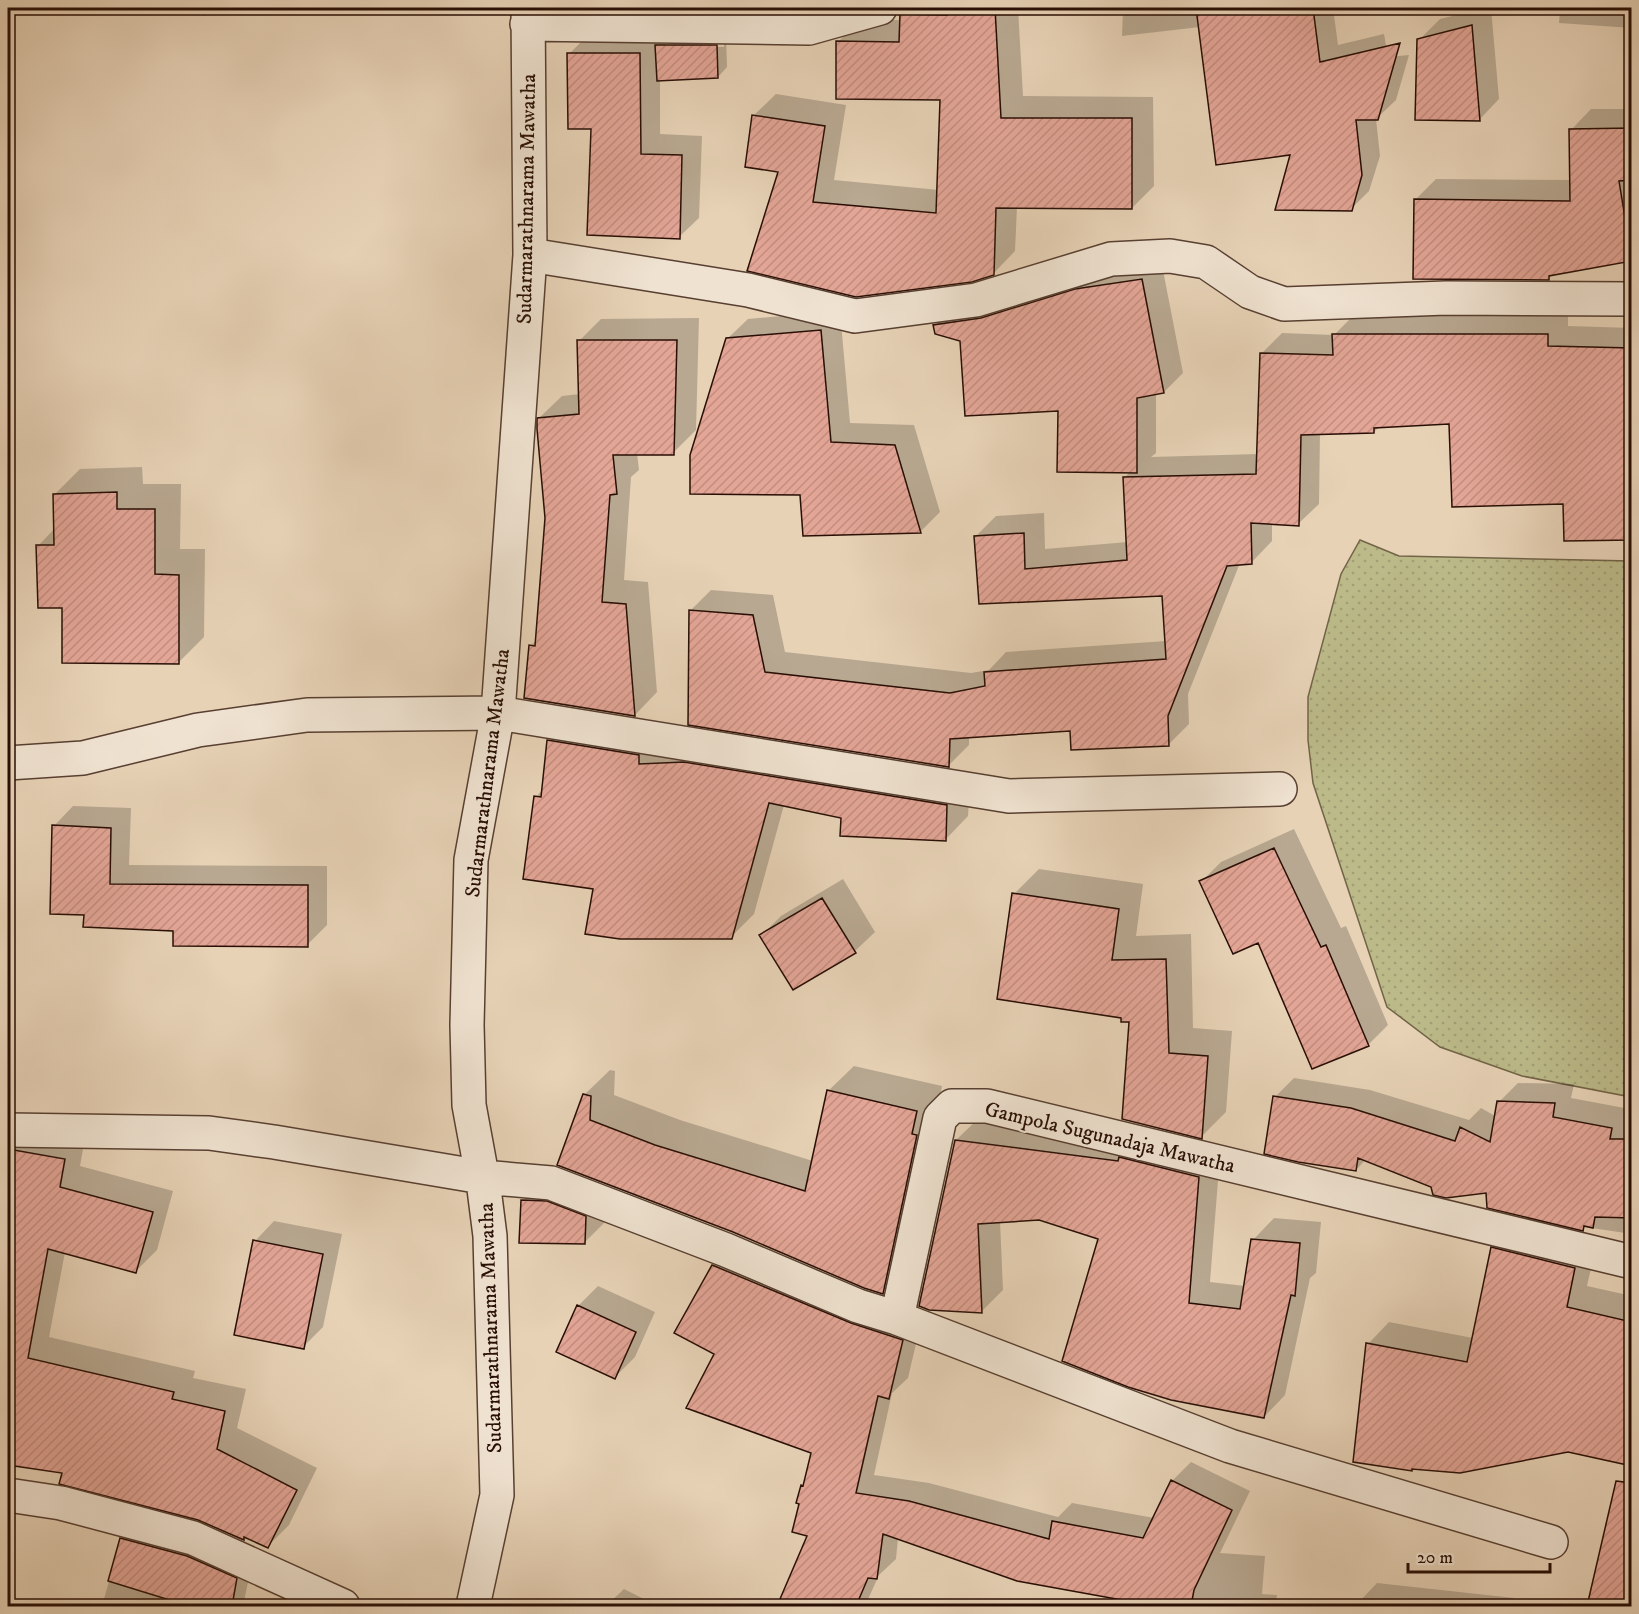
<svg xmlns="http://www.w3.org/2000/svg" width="1639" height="1614" font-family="'IM FELL DW Pica',serif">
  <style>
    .park { fill: url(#park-dots); stroke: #726447; stroke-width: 1.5 }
    .shadow { fill: #0003; fill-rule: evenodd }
    .building { fill: url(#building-hatch); stroke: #280e05; stroke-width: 1.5 }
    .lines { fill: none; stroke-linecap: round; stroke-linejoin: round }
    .minor-casing { stroke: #583f31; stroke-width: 36 }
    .minor { stroke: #efe2d0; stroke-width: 33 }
    .labels { text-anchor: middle; stroke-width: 4.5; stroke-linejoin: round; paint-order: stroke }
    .street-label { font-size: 21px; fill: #280e05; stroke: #efe2d0 }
  </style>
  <defs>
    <pattern id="park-dots" width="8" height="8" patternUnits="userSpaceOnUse" patternTransform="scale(1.5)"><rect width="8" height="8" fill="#bcba89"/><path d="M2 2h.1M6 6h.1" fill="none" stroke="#a29f75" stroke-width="1.8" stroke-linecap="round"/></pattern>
    <pattern id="building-hatch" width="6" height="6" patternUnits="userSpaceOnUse" patternTransform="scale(1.5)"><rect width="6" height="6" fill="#e3a596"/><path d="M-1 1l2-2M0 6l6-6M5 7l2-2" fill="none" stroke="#c38d80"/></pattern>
  </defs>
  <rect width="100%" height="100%" fill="#e7d2b6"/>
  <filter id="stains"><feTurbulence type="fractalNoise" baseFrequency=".00333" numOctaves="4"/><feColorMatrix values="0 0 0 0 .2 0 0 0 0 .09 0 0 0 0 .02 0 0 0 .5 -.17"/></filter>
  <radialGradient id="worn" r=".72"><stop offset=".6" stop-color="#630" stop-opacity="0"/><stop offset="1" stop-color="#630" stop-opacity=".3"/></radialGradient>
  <path class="park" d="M 1360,540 L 1399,556 L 1631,561 L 1631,1097 L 1522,1076 L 1440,1047 L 1387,1007 L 1313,783 L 1308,740 L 1308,697 L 1341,574 Z"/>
  <path class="shadow" d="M 200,8 L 243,8 L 202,16 Z
    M 909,8 L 1018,8 L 1023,96 L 1153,97 L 1154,186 L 1132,208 L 1017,207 L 1015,251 L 993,274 L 856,295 L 780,171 L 753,116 L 776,94 L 846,105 L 834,180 L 939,190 L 942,99 L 838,42 L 860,20 L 901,20 L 901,15 Z
    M 1123,8 L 1333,8 L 1338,45 L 1384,34 L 1388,57 L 1409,55 L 1396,100 L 1376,119 L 1380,156 L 1369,191 L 1351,209 L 1293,154 L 1200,27 L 1122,36 Z
    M 1485,8 L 1491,8 L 1499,99 L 1480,119 L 1420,39 L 1440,19 Z
    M 1560,8 L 1632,8 L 1632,28 L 1559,23 Z
    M 589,34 L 726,36 L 727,67 L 718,77 L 660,79 L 660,134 L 702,136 L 699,218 L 679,237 L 592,127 L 569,54 ZM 665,43 L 724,44 L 724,47 L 665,46 Z
    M 1591,109 L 1632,109 L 1632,260 L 1553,274 L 1549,278 L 1416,199 L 1436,179 L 1572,180 L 1571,130 Z
    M 1161,260 L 1183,373 L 1164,392 L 1156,393 L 1156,453 L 1151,457 L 1258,454 L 1262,353 L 1282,333 L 1334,335 L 1355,314 L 1568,314 L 1568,326 L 1632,328 L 1632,411 L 1565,502 L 1450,423 L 1380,426 L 1374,432 L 1320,433 L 1319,504 L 1298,524 L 1272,523 L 1272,541 L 1252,562 L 1240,563 L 1188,694 L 1189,724 L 1168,745 L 1071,729 L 969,737 L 969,745 L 948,766 L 690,724 L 691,610 L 711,590 L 773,595 L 785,652 L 971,673 L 989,670 L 1006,652 L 1166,641 L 1164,595 L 981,602 L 976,536 L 996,516 L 1044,513 L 1045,549 L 1128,542 L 1124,478 L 1130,472 L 1059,410 L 961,340 L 935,325 L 954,306 Z
    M 840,311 L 850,423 L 914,425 L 940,512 L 921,531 L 804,535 L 802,493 L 727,339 L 748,319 Z
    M 699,318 L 696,430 L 673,453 L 637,453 L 639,470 L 631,477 L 624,580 L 648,582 L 657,692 L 635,715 L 526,697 L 530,646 L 537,640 L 546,518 L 539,418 L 562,396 L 580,394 L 579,341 L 601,319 Z
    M 142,467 L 143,484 L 181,484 L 180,549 L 205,549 L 204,637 L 178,663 L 63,607 L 38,546 L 55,528 L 54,495 L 80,469 Z
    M 571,718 L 970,783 L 968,816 L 946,839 L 784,805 L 754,914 L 731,937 L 594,888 L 536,797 L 543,789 L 548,741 Z
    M 73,806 L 131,808 L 129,865 L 327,866 L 327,925 L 307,945 L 175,930 L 85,914 L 54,826 Z
    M 1294,829 L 1341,928 L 1346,926 L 1388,1025 L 1368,1045 L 1259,941 L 1201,882 L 1221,862 Z
    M 1039,869 L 1143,884 L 1136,936 L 1191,934 L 1193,1028 L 1232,1031 L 1226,1112 L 1201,1137 L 1131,1020 L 1123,1016 L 1014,894 Z
    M 843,879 L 875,932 L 855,951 L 793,988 L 761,936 L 781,916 Z
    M 854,1066 L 942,1086 L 908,1267 L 883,1292 L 733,1231 L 559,1164 L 584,1095 L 610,1070 L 615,1071 L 614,1095 L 680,1120 L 813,1161 L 828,1091 Z
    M 1294,1078 L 1370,1090 L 1469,1120 L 1481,1108 L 1495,1116 L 1499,1102 L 1518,1083 L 1574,1084 L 1571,1098 L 1630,1109 L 1628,1120 L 1632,1120 L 1632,1234 L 1585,1227 L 1582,1229 L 1487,1191 L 1432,1186 L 1366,1159 L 1356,1170 L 1275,1097 Z
    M 978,1119 L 1220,1155 L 1210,1282 L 1245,1286 L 1253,1240 L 1274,1218 L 1321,1222 L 1316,1273 L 1310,1278 L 1285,1395 L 1264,1417 L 1099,1238 L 1039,1219 L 1000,1221 L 1003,1290 L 981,1312 L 956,1140 Z
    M 8,1136 L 85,1138 L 80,1166 L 173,1191 L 157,1250 L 136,1271 L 65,1252 L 49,1337 L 195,1371 L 193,1378 L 246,1389 L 237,1428 L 317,1468 L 289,1525 L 267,1547 L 246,1536 L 243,1539 L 198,1518 L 64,1472 L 8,1446 Z
    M 542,1180 L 605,1197 L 604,1223 L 584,1243 L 523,1200 Z
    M 274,1221 L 342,1234 L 323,1327 L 303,1347 L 255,1241 Z
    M 1513,1227 L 1596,1246 L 1587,1286 L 1632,1296 L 1632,1465 L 1568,1450 L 1413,1468 L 1411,1470 L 1368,1344 L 1389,1322 L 1473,1338 L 1492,1249 Z
    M 732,1247 L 921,1322 L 908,1378 L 892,1393 L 874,1475 L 929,1483 L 1058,1517 L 1072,1503 L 1154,1518 L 1172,1481 L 1191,1462 L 1250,1491 L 1220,1553 L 1265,1556 L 1262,1594 L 1277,1595 L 1276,1606 L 1137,1606 L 1138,1602 L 898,1538 L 896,1559 L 879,1575 L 865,1606 L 778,1606 L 810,1535 L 801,1503 L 802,1486 L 805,1483 L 812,1452 L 716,1354 L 713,1265 Z
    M 598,1286 L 655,1312 L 635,1357 L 615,1377 L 578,1306 Z
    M 137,1523 L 252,1563 L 243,1606 L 102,1606 L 121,1539 Z
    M 1632,1525 L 1632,1606 L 1588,1606 L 1603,1543 Z
    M 1377,1583 L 1514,1598 L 1514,1606 L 1358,1606 L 1359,1602 Z
    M 624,1589 L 658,1606 L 606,1606 Z"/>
  <path class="building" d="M 946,8 L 995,8 L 1001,118 L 1132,118 L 1132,209 L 996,208 L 994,275 L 972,282 L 856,297 L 747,271 L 778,172 L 745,167 L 752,115 L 825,126 L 813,202 L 936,213 L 940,100 L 836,99 L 836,41 L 899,42 L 900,14 L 947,15 Z
    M 1196,8 L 1313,8 L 1320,62 L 1400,43 L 1378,120 L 1356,120 L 1362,175 L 1352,211 L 1275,210 L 1290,155 L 1216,165 Z
    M 1472,25 L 1480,121 L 1415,120 L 1417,39 Z
    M 655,45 L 717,45 L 718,78 L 657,81 Z
    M 567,53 L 640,53 L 641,154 L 682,155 L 680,239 L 587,235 L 591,129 L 568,129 Z
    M 1632,128 L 1632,180 L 1619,181 L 1632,261 L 1549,276 L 1549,280 L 1413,279 L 1414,199 L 1570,201 L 1569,129 Z
    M 1142,279 L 1164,393 L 1137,398 L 1137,473 L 1057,472 L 1058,411 L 965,416 L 960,341 L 935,334 L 933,325 L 981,318 L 1075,289 Z
    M 821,330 L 831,442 L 895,445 L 921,533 L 803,536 L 800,495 L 690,494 L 690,455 L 726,338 Z
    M 1332,334 L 1548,334 L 1548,346 L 1632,348 L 1632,540 L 1564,541 L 1563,504 L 1452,507 L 1449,424 L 1374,428 L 1374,433 L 1301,435 L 1299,526 L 1251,523 L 1252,564 L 1227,566 L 1168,716 L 1169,746 L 1071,750 L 1070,731 L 950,739 L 949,767 L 688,725 L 689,610 L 753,615 L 765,672 L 950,693 L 985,686 L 984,672 L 1166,659 L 1162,596 L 979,604 L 974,536 L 1024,533 L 1025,569 L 1127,560 L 1123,477 L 1256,474 L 1260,353 L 1333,355 Z
    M 577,340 L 677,340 L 674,455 L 613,455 L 617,494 L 610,495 L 602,602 L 626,604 L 635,716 L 524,698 L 529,645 L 535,646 L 545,518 L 537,429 L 537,418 L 579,414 Z
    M 117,492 L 117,509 L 155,509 L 155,574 L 179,575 L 179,664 L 62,663 L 62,608 L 38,608 L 36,545 L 54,545 L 53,494 Z
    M 547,740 L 639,755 L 639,764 L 684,762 L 947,805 L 946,841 L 840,836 L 841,818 L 769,803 L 732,939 L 620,939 L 585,934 L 593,889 L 523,879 L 534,796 L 541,797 Z
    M 52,825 L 111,828 L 110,884 L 308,885 L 308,947 L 173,946 L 173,931 L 83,927 L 84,915 L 50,914 Z
    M 1274,848 L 1321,947 L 1326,945 L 1369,1046 L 1312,1069 L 1258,943 L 1233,954 L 1199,881 Z
    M 1012,893 L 1119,909 L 1112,960 L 1166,959 L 1169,1053 L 1208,1056 L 1202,1139 L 1122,1119 L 1129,1022 L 1121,1022 L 1121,1018 L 997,999 Z
    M 822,898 L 856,953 L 793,990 L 759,935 Z
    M 827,1090 L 917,1111 L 912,1134 L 917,1135 L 883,1294 L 864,1288 L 733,1232 L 557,1165 L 583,1094 L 591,1096 L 590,1120 L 655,1145 L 805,1191 Z
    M 1273,1096 L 1351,1108 L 1455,1141 L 1460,1127 L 1490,1142 L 1497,1101 L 1555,1103 L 1553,1117 L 1612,1128 L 1610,1139 L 1632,1139 L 1632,1218 L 1595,1217 L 1593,1228 L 1584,1226 L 1583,1231 L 1487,1208 L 1486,1193 L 1446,1198 L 1433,1195 L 1431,1187 L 1358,1158 L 1356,1171 L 1298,1162 L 1264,1154 Z
    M 955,1140 L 1118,1161 L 1119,1157 L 1199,1177 L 1189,1303 L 1240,1309 L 1251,1239 L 1300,1243 L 1295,1296 L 1291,1295 L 1264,1418 L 1171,1400 L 1128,1387 L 1062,1361 L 1098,1239 L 1039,1220 L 978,1224 L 982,1313 L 929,1310 L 919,1306 Z
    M 8,1149 L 65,1159 L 60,1187 L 153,1212 L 136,1273 L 48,1249 L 28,1358 L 174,1392 L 172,1399 L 225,1411 L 217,1449 L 297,1490 L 268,1548 L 244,1537 L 244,1540 L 198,1520 L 59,1484 L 62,1473 L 8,1465 Z
    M 521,1200 L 547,1201 L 586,1216 L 585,1244 L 519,1243 Z
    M 253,1240 L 323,1254 L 304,1349 L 234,1335 Z
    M 1491,1247 L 1575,1268 L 1567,1307 L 1632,1322 L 1632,1466 L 1568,1452 L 1460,1473 L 1412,1469 L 1412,1471 L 1353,1462 L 1366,1343 L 1467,1362 Z
    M 712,1265 L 851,1323 L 903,1340 L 889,1399 L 878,1396 L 856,1493 L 909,1501 L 1049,1539 L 1052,1521 L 1143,1538 L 1171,1480 L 1232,1510 L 1194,1590 L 1191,1606 L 1155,1606 L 1017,1581 L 883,1534 L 877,1579 L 868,1578 L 856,1606 L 777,1606 L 807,1536 L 792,1532 L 799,1504 L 796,1503 L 801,1485 L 803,1486 L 811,1453 L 686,1408 L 714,1354 L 674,1333 Z
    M 577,1305 L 636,1332 L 615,1379 L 556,1352 Z
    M 1616,1481 L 1632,1483 L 1632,1606 L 1587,1606 Z
    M 120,1538 L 187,1556 L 237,1578 L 232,1606 L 189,1606 L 108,1581 Z"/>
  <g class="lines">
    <g class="minor-casing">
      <path id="minor" d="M 527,24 L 809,28 L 880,8
        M 530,255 L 748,290 L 855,316 L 976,300 L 1111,259 L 1170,256 L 1206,262 L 1250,292 L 1284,304 L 1446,298 L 1632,299
        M 8,763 L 83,758 L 198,730 L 307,715 L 498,713 L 1009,796 L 1280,789
        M 8,1130 L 209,1133 L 274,1142 L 482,1177 L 551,1183 L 726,1250 L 858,1306 L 897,1318 L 940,1118 L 952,1106 L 987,1106 L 1632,1262
        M 897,1318 L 1230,1446 L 1551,1542
        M 8,1495 L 61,1503 L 193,1538 L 343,1606
        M 473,1606 L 497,1495 L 490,1236 L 483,1181 L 469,1105 L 467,1025 L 471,860 L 498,713 L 530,255 L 528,8"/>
    </g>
    <use href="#minor" class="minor"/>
  </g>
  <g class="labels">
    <g class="street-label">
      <text transform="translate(526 199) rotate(-89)" y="7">Sudarmarathnarama Mawatha</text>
      <text transform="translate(487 773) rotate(-83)" y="7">Sudarmarathnarama Mawatha</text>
      <text transform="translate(1110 1137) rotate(13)" y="7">Gampola Sugunadaja Mawatha</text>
      <text transform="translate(490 1328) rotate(-92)" y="7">Sudarmarathnarama Mawatha</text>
    </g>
  </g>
  <rect width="1639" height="1614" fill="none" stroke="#e7d2b6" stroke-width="30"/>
  <rect x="9" y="9" width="1621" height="1596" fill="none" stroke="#280e05" stroke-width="3"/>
  <rect x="15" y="15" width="1609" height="1584" fill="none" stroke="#280e05" stroke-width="1.5"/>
  <path d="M1408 1563v9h142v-9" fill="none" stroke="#280e05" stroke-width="3"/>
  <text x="1417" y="1563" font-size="18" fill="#280e05" stroke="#efe2d0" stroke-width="4.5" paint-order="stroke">20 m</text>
  <rect width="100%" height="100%" filter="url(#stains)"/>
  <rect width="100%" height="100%" fill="url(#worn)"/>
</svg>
